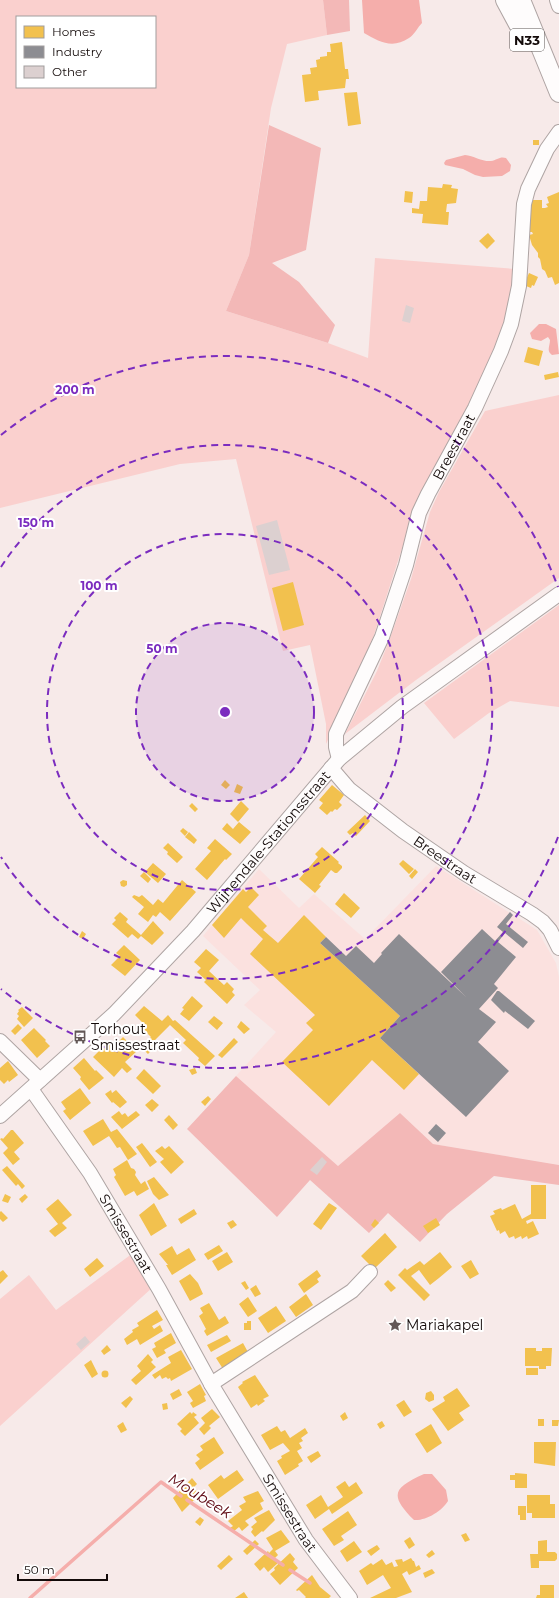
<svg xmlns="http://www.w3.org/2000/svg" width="559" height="1598" font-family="Montserrat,sans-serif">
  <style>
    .built { fill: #fbe1df }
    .green { fill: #fad0ce; fill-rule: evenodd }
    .forest { fill: #f3b8b7 }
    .water { fill: #f5aeab }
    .homes { fill: #f2c14e }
    .industry { fill: #8d8d92 }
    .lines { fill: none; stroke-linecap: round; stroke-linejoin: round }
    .stream { stroke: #f5aeab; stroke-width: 3.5 }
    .building { fill: #dcd0d0 }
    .minor-casing { stroke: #aea4a3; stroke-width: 16 }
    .major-casing { stroke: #aea4a3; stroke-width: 20 }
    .minor { stroke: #fefcfc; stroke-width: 14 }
    .major { stroke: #fefcfc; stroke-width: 18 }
    .ring { fill: none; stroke: #7b2cbf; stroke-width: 2; stroke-dasharray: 7 5 }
    .labels { text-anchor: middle; stroke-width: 4; stroke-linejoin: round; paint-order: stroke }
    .shield { fill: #fff; stroke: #5a5453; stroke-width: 1 }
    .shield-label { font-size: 13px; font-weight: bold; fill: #130a09 }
    .street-label { font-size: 14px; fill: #130a09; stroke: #fff }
    .poi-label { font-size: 14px; fill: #130a09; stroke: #fff; text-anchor: start }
    .water-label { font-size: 15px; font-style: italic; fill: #5f0813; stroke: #fff }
    .centre { fill: #7b2cbf; stroke: #fff; stroke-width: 2 }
    .ring-label { font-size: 12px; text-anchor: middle; font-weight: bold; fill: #7b2cbf; stroke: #fff; stroke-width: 4; stroke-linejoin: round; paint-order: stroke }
  </style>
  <rect width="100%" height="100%" fill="#f7eae9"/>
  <path class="built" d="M 436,866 L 537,930 L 556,963 L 559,977 L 559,1165 L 433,1144 L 400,1113 L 338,1166 L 236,1076 L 276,1032 L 244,1005 L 260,990 L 203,936 L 259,869 L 299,908 L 314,894 L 365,939 Z"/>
  <path class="green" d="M 0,0 L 323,0 L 327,35 L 287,44 L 271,108 L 249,255 L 226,311 L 328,343 L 368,358 L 375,258 L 516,269 L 506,325 L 484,381 L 417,502 L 374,635 L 345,704 L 326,744 L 326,724 L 310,645 L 283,651 L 236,459 L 180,464 L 0,508 ZM 17,17 L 155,17 L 155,87 L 17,87 Z
    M 559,395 L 559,578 L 416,680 L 345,734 L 377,671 L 389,641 L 411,579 L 430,512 L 439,492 L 485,411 Z
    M 559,605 L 559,707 L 510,701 L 489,713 L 454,739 L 424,703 Z
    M 133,1253 L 153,1287 L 0,1426 L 0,1299 L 29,1275 L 56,1310 Z"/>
  <path class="forest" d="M 323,0 L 349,0 L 350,31 L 327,35 Z
    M 269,125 L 321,148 L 306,250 L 272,263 L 299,282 L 335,325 L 328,343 L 226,311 L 249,255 Z
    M 236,1076 L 338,1166 L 400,1113 L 433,1144 L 559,1165 L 559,1185 L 494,1176 L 447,1214 L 420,1242 L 388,1213 L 369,1233 L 310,1180 L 277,1217 L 187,1129 Z"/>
  <path class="water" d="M 362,0 L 419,0 L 422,23 C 418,27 414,35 409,38 C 393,49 379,42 364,33 Z
    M 465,155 C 474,156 483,162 491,161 C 497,160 500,156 506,158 L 511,165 L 510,171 L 502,176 L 483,177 L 475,175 L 463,169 L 445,165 L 444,163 L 446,160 Z
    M 539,324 L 546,324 L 556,329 L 559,354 L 552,355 C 546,351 550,346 550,340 L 548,337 L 541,341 L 532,339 L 530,333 Z
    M 424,1474 L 432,1474 L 446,1490 L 448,1501 C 442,1511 426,1521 414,1520 C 389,1495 393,1488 424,1474 Z"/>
  <path class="homes" d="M 342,42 L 345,69 L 348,69 L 349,79 L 346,79 L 345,88 L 318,91 L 319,100 L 305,102 L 302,75 L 311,74 L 310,68 L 317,67 L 316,60 L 320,59 L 320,57 L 327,56 L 327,52 L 331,52 L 330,44 Z
    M 357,92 L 361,124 L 348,126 L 344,93 Z
    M 533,140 L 539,140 L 539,145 L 533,145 Z
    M 443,184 L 452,185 L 451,188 L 458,189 L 456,203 L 447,204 L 446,212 L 449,212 L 448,225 L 422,223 L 423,214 L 412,213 L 412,208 L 419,209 L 420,201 L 427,201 L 428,187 L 442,188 Z
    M 405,191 L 413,192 L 412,203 L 404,202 Z
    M 559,192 L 559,283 L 555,285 L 552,277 L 548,278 L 545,271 L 542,269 L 540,259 L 538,257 L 538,253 L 532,245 L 529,235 L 533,234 L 532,232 L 529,232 L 530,203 L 532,200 L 542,200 L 542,208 L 545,208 L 548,207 L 546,204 L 549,203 L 547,197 Z
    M 488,233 L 495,241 L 487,249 L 479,241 Z
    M 529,273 L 538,277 L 534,286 L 532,285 L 531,288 L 526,286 L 527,283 L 525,282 Z
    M 528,347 L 543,351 L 539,366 L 524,362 Z
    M 558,372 L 559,377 L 545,380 L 544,375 Z
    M 293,582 L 304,625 L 283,631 L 272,588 Z
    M 225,780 L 230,785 L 226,789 L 221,785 Z
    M 237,784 L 243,787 L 240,794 L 234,792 Z
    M 332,785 L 344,795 L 339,802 L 342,805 L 337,810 L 335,809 L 332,812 L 331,811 L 327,815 L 319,808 L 323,803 L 319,800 Z
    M 241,801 L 249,809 L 238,822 L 230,814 Z
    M 192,803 L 198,809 L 195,812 L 189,806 Z
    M 365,815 L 370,821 L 356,836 L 353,833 L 350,835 L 347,832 Z
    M 239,822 L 251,832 L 240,844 L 222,829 L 227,823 L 233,829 Z
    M 183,828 L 188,832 L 185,836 L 180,831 Z
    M 189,832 L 197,840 L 194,844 L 185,837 Z
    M 215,839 L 232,854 L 226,860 L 225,859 L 207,880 L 195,869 L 211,851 L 207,848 Z
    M 168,843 L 183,857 L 177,863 L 167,854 L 168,852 L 163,848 Z
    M 322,847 L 339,862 L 338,863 L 342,866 L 342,868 L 337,873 L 335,873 L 331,870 L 319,885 L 321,886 L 315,893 L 299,879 L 318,857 L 315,854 Z
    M 403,860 L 414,869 L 409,874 L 399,864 Z
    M 153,863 L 166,874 L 158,883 L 145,872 Z
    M 415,869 L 418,872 L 412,879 L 409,876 Z
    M 144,872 L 151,879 L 148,883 L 140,876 Z
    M 123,880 L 127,881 L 127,885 L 124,887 L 121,886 L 120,882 Z
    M 182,880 L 196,892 L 170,921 L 160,912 L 156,917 L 153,915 L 148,922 L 138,914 L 144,907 L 132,897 L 134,895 L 139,897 L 142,895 L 153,905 L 158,899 L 163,903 Z
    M 251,887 L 259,895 L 248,907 L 267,926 L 263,930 L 278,943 L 304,915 L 326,937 L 320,943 L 400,1016 L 380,1038 L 419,1074 L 404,1090 L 372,1060 L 329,1106 L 282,1062 L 313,1030 L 306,1023 L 315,1015 L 250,954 L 263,939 L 247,924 L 241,918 L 224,938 L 212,925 L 243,889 L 246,892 Z
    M 344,893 L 360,908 L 351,918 L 335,904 Z
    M 120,912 L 128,919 L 126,922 L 141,935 L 153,921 L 164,933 L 152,945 L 141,936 L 138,939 L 132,934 L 128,938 L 112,924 L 116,920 L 114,918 Z
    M 82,931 L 86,934 L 83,939 L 79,937 Z
    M 124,945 L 140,960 L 125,976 L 111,965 L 120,956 L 116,953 Z
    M 206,949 L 219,960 L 209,971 L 224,985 L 227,982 L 234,989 L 232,992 L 235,995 L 227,1004 L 204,982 L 206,980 L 197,972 L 201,968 L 194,962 Z
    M 192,996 L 203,1006 L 189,1021 L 180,1014 L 184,1009 L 182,1008 Z
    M 144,1006 L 162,1021 L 168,1015 L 173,1021 L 175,1020 L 215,1056 L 205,1066 L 198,1060 L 199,1058 L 183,1043 L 186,1040 L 170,1025 L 155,1040 L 158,1043 L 148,1054 L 141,1047 L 151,1037 L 142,1028 L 145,1025 L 135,1015 Z
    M 22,1007 L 33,1018 L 24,1027 L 17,1019 L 19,1016 L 17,1014 L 19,1011 L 18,1010 Z
    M 214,1016 L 223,1023 L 217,1030 L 208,1022 Z
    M 241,1021 L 250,1029 L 244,1034 L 237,1027 Z
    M 18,1024 L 22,1028 L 15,1035 L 11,1031 Z
    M 34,1028 L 46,1040 L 45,1041 L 50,1046 L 37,1058 L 21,1040 Z
    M 123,1037 L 137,1051 L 125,1062 L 132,1069 L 127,1073 L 122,1068 L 114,1077 L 93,1057 L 108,1042 L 113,1047 Z
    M 234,1038 L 238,1042 L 222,1058 L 218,1055 Z
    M 84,1058 L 95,1071 L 96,1070 L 104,1078 L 89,1090 L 80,1079 L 81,1077 L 73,1068 Z
    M 8,1061 L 18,1075 L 9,1082 L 8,1080 L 4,1084 L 0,1080 L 0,1068 Z
    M 195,1068 L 197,1073 L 192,1075 L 189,1070 Z
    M 144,1069 L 161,1086 L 153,1094 L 136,1078 Z
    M 80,1088 L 91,1103 L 70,1120 L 63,1111 L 66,1109 L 61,1102 Z
    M 111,1090 L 112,1093 L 116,1090 L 127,1102 L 120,1108 L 113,1102 L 112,1103 L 105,1094 Z
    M 208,1096 L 211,1099 L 205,1106 L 201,1102 Z
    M 152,1099 L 159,1105 L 152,1112 L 145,1105 Z
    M 119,1111 L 122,1115 L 125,1113 L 128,1117 L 136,1111 L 140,1115 L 122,1129 L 111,1117 Z
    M 169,1115 L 178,1125 L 173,1130 L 164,1120 Z
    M 103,1119 L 111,1132 L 117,1129 L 137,1154 L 128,1160 L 120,1147 L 117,1148 L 109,1136 L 93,1146 L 83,1131 Z
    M 11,1130 L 13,1130 L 24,1143 L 14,1152 L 20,1159 L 13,1165 L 3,1153 L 8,1148 L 0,1139 L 2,1138 L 3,1139 Z
    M 142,1143 L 157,1162 L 150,1167 L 136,1147 Z
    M 162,1146 L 165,1149 L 169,1146 L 184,1162 L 171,1174 L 160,1162 L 164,1159 L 155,1151 Z
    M 127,1160 L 131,1168 L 134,1169 L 136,1172 L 135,1175 L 141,1184 L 145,1181 L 149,1189 L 137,1196 L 134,1191 L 125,1196 L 114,1177 L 116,1175 L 113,1169 Z
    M 7,1166 L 25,1186 L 22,1189 L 18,1184 L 16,1186 L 2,1170 Z
    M 154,1177 L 169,1195 L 159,1200 L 153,1194 L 147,1181 Z
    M 531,1185 L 546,1185 L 546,1219 L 531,1219 L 526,1221 L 527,1224 L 533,1221 L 539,1234 L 528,1239 L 527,1236 L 522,1239 L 521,1236 L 515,1239 L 514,1236 L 509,1238 L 505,1231 L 500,1234 L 499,1230 L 497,1231 L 490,1216 L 495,1214 L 493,1211 L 501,1208 L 502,1210 L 515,1204 L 522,1219 L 531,1214 Z
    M 5,1194 L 11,1197 L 8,1203 L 2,1201 Z
    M 25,1194 L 28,1197 L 22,1203 L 19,1199 Z
    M 58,1199 L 72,1215 L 62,1223 L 67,1228 L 55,1237 L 49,1231 L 58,1224 L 46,1209 Z
    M 154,1203 L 167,1226 L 151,1236 L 139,1215 Z
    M 329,1203 L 337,1208 L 321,1230 L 313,1224 Z
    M 194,1209 L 197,1214 L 181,1224 L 178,1219 Z
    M 1,1211 L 8,1218 L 3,1222 L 0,1219 L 0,1212 Z
    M 436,1218 L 440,1225 L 428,1233 L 423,1226 Z
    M 375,1219 L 379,1223 L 374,1228 L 371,1225 Z
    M 233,1220 L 237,1225 L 231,1229 L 227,1223 Z
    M 385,1233 L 397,1247 L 374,1269 L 361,1256 Z
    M 219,1245 L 223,1251 L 208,1260 L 204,1254 Z
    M 172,1246 L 177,1255 L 189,1248 L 196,1260 L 172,1275 L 166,1265 L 168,1265 L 159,1254 Z
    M 227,1252 L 233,1262 L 218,1271 L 212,1261 Z
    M 440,1252 L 452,1267 L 439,1278 L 430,1285 L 419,1270 L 411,1276 L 430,1295 L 424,1301 L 398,1275 L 405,1268 L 407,1270 L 420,1261 L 424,1265 Z
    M 97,1258 L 104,1266 L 90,1277 L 84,1269 Z
    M 471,1260 L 479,1274 L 470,1279 L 461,1266 Z
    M 3,1270 L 8,1276 L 0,1284 L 0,1272 Z
    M 317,1270 L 321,1276 L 317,1279 L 319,1282 L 304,1293 L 298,1284 Z
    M 190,1274 L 198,1283 L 203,1294 L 190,1301 L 179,1281 Z
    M 388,1280 L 396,1288 L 391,1292 L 384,1284 Z
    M 245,1281 L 249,1288 L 246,1290 L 241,1283 Z
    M 256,1285 L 261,1294 L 255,1297 L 250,1289 Z
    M 306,1294 L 313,1305 L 296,1317 L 289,1307 Z
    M 248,1297 L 257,1311 L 248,1317 L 239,1304 Z
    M 209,1303 L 219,1320 L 225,1316 L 229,1323 L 207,1336 L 204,1331 L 206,1329 L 199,1316 L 203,1313 L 200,1308 Z
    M 276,1306 L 286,1321 L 268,1333 L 258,1318 Z
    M 157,1310 L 163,1320 L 152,1326 L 154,1329 L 160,1325 L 163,1331 L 140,1345 L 137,1339 L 127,1345 L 124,1339 L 133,1332 L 132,1330 L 139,1326 L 137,1323 Z
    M 247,1321 L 251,1321 L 251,1330 L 244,1330 L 244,1323 L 247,1323 Z
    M 171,1333 L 176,1343 L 164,1350 L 166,1353 L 157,1358 L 152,1349 L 156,1347 L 154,1343 Z
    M 227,1335 L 231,1341 L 211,1352 L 207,1345 Z
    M 243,1343 L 249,1354 L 223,1369 L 216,1358 Z
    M 107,1345 L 111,1350 L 104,1355 L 101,1351 Z
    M 525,1348 L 536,1348 L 536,1351 L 542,1351 L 542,1348 L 552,1348 L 551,1366 L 546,1366 L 546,1369 L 539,1369 L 539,1366 L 525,1366 Z
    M 181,1350 L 192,1369 L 171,1381 L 170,1378 L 168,1379 L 166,1377 L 162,1379 L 160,1375 L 155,1379 L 152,1375 L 171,1363 L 168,1357 Z
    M 148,1354 L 153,1360 L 151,1362 L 156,1367 L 136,1385 L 131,1380 L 141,1371 L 137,1366 Z
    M 91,1360 L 98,1374 L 92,1378 L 84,1365 Z
    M 526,1368 L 538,1368 L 538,1375 L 526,1375 Z
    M101.5 1374a3.5 3.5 0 1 1 7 0a3.5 3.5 0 1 1-7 0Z
    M 255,1375 L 269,1396 L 263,1399 L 265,1401 L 258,1406 L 257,1404 L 251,1408 L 238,1387 L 243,1383 L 242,1382 Z
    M 200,1384 L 206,1395 L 204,1396 L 206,1401 L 193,1408 L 190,1403 L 193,1401 L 187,1392 Z
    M 457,1388 L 470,1406 L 459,1413 L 464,1420 L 448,1431 L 432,1409 L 445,1401 L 443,1397 Z
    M 179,1389 L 182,1395 L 173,1400 L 170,1394 Z
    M 431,1391 L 434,1395 L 434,1400 L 429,1402 L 425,1399 L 426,1393 Z
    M 130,1396 L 133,1399 L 126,1408 L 121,1403 Z
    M 404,1400 L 412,1412 L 404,1417 L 396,1405 Z
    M 167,1403 L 168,1409 L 163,1410 L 162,1404 Z
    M 212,1409 L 220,1417 L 209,1426 L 211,1428 L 204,1435 L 199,1429 L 205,1423 L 201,1418 Z
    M 190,1412 L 192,1414 L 193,1412 L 197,1415 L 194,1417 L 199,1423 L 185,1436 L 180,1431 L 182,1429 L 177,1424 Z
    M 345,1412 L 348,1418 L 343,1421 L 340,1416 Z
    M 538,1419 L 544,1419 L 544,1426 L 538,1426 Z
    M 552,1420 L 559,1420 L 558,1426 L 552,1426 Z
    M 382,1421 L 385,1426 L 380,1429 L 377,1424 Z
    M 123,1422 L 127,1430 L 121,1433 L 117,1426 Z
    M 431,1424 L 442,1443 L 427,1453 L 415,1434 Z
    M 277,1426 L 281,1432 L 285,1430 L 290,1438 L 305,1428 L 308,1433 L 301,1438 L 303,1441 L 299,1443 L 302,1448 L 297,1451 L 303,1461 L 298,1464 L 299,1466 L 285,1475 L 277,1461 L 282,1458 L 281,1456 L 290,1451 L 283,1443 L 270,1450 L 261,1435 Z
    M 214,1437 L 224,1453 L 200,1470 L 195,1463 L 200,1459 L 196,1455 L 203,1450 L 200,1446 Z
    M 534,1442 L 556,1442 L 555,1466 L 534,1463 Z
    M 318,1451 L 321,1456 L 311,1463 L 307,1457 Z
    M 237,1470 L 244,1480 L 218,1499 L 208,1485 L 221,1475 L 224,1479 Z
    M 515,1473 L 527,1474 L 527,1488 L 515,1488 L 515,1480 L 510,1480 L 510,1475 L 515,1475 Z
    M 192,1478 L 197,1484 L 193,1488 L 200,1494 L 182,1512 L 173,1498 Z
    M 345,1481 L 349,1487 L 356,1482 L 363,1493 L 332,1514 L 329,1509 L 315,1519 L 306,1505 L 321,1495 L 328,1507 L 343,1497 L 336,1487 Z
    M 258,1491 L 264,1501 L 260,1503 L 263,1509 L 245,1521 L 249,1525 L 242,1531 L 239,1527 L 233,1532 L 230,1528 L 233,1526 L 228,1521 L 242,1510 L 239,1506 L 246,1502 L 243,1497 Z
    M 527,1495 L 550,1495 L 550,1504 L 555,1504 L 555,1518 L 532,1518 L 532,1513 L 527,1513 Z
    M 518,1506 L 526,1506 L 526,1520 L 520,1520 L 520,1515 L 518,1515 Z
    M 269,1510 L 275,1520 L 263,1532 L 262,1531 L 255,1537 L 251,1532 L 253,1529 L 251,1527 L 257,1522 L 254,1518 Z
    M 348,1511 L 357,1525 L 341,1536 L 344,1540 L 334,1546 L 322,1529 Z
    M 200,1517 L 204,1520 L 200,1526 L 195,1522 Z
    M 281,1530 L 290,1542 L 275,1551 L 278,1555 L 274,1559 L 278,1563 L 268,1572 L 264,1567 L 260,1571 L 254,1564 L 268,1551 L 269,1553 L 273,1549 L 266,1538 Z
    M 466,1533 L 470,1540 L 465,1542 L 461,1535 Z
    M 410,1537 L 415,1545 L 409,1549 L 404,1541 Z
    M 255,1540 L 259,1544 L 247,1555 L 243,1551 Z
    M 547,1540 L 547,1552 L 555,1552 L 557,1554 L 557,1559 L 555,1561 L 539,1561 L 539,1568 L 531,1568 L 530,1554 L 538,1554 L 538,1541 Z
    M 354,1541 L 362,1552 L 347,1562 L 340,1551 Z
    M 377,1545 L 380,1549 L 371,1556 L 367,1551 Z
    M 432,1550 L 435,1554 L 429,1558 L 426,1555 Z
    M 290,1553 L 295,1559 L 293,1562 L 298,1568 L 280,1585 L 270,1574 L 275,1570 L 274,1568 Z
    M 229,1555 L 233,1559 L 221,1570 L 217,1566 Z
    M 411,1558 L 413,1561 L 414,1561 L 416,1567 L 419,1565 L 421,1569 L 409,1575 L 407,1571 L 402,1574 L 412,1592 L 396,1598 L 370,1598 L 391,1588 L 383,1575 L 367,1585 L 359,1571 L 371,1563 L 373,1565 L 382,1559 L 386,1565 L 392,1562 L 394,1567 L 398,1566 L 395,1560 L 402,1559 L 403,1562 Z
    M 432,1569 L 435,1573 L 425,1578 L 423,1573 Z
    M 312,1575 L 320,1587 L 331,1596 L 329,1598 L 305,1598 L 306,1597 L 299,1590 L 297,1591 L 296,1590 Z
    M 540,1585 L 554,1585 L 554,1598 L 536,1598 L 537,1595 L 540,1595 Z
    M 244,1592 L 248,1598 L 235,1598 Z"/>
  <path class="industry" d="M 510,912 L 513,915 L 506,924 L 528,942 L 523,948 L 505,933 L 498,942 L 516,957 L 494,984 L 498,988 L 479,1009 L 496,1022 L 478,1042 L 509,1071 L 466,1117 L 380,1038 L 400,1016 L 320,943 L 326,937 L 346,956 L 356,946 L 374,963 L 382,954 L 381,953 L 399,934 L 466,997 L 441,972 L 482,929 L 495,941 L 503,932 L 497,927 Z
    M 497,991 L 499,991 L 535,1021 L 528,1029 L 505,1011 L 504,1013 L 491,1000 Z
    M 436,1124 L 446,1133 L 438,1142 L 428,1133 Z"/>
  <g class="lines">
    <path class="stream" d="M 187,1500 L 283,1565
      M 290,1570 L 310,1583
      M 30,1598 L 161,1482 L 181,1496"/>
  </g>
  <path class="building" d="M 406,305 L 414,308 L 410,323 L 402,321 Z
    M 277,520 L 290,570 L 269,575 L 256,526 Z
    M 322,1157 L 327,1162 L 317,1175 L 310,1170 Z
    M 85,1336 L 90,1342 L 81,1350 L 76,1344 Z"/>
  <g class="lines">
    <g class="minor-casing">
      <g id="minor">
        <path d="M 557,0 L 559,6"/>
        <path id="s1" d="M 339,759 L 336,747 L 336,734 L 382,637 L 406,565 L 419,513 L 428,494 L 475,408 L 501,351 L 511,324 L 519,286 L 524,204 L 528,189 L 547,149 L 559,132"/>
        <path id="s2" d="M 331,768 L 349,789 L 403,831 L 464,873 L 532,914 L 543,922 L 550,930 L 559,948"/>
        <path d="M 0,1041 L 40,1080"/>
        <path id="s3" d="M 31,1089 L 90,1173 L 159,1289 L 211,1384 L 306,1540 L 350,1598"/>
        <path id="s4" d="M 0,1116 L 114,1014 L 193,931 L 339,759 L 402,707 L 559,594"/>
        <path d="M 211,1384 L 352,1291 L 370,1272"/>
      </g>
    </g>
    <g class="major-casing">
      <path id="major" d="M 505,0 L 526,39
        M 521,0 L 559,93"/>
    </g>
    <use href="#minor" class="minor"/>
    <use href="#major" class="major"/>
  </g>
  <circle cx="225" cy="712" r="89" fill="#7b2cbf" fill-opacity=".12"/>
  <g class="ring">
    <circle cx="225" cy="712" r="89"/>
    <circle cx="225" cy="712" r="178"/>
    <path d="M1 567A267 267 0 1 1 1 857"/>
    <path d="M558 837A356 356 0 0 1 1 989M1 435A356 356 0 0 1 558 587"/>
  </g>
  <defs>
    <g id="bus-bare" transform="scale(1.08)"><path d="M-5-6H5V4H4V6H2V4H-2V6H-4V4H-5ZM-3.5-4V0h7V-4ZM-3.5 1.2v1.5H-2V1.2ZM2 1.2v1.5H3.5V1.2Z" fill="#635857" stroke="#fff" stroke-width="2.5" paint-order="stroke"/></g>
    <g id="sight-bare" transform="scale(1.08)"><path d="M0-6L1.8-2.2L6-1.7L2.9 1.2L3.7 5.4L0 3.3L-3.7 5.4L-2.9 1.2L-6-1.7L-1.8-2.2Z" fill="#635857" stroke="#fff" stroke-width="2.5" paint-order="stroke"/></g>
  </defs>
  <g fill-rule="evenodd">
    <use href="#bus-bare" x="80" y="1037"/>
    <use href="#sight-bare" x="395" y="1325"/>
  </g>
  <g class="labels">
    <rect class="shield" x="510" y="29" width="34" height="22" rx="3"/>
    <g class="shield-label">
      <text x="527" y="45">N33</text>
    </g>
    <g class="street-label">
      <text dy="5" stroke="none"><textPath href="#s1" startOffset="337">Breestraat</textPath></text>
      <text dy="5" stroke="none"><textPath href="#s4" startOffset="384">Wijnendale-Stationsstraat</textPath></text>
      <text dy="5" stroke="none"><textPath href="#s2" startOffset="147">Breestraat</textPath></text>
      <text dy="5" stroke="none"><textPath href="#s3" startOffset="173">Smissestraat</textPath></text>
      <text dy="5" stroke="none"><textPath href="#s3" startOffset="497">Smissestraat</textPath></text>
    </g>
    <g class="poi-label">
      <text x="91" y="1034">Torhout<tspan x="91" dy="16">Smissestraat</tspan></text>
      <text x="406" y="1330">Mariakapel</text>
    </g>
    <g class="water-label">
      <text transform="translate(200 1496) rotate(32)" y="5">Moubeek</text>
    </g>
  </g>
  <circle cx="225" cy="712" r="6" class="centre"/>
  <g class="ring-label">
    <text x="75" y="394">200 m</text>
    <text x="36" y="527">150 m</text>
    <text x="99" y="590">100 m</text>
    <text x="162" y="653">50 m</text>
  </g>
  <rect x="16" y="16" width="140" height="72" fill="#ffffff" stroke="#a19d9d"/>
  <rect x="24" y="26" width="20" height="12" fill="#f2c14e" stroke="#a19d9d"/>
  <text x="52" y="36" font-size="12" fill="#130a09">Homes</text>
  <rect x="24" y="46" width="20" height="12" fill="#8d8d92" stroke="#a19d9d"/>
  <text x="52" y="56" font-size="12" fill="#130a09">Industry</text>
  <rect x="24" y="66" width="20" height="12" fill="#dcd0d0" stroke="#a19d9d"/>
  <text x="52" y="76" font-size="12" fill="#130a09">Other</text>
  <path d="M18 1574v6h89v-6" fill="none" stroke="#130a09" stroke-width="2"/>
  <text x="24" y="1574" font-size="12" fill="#130a09" stroke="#ffffff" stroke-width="3" paint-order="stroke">50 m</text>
</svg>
